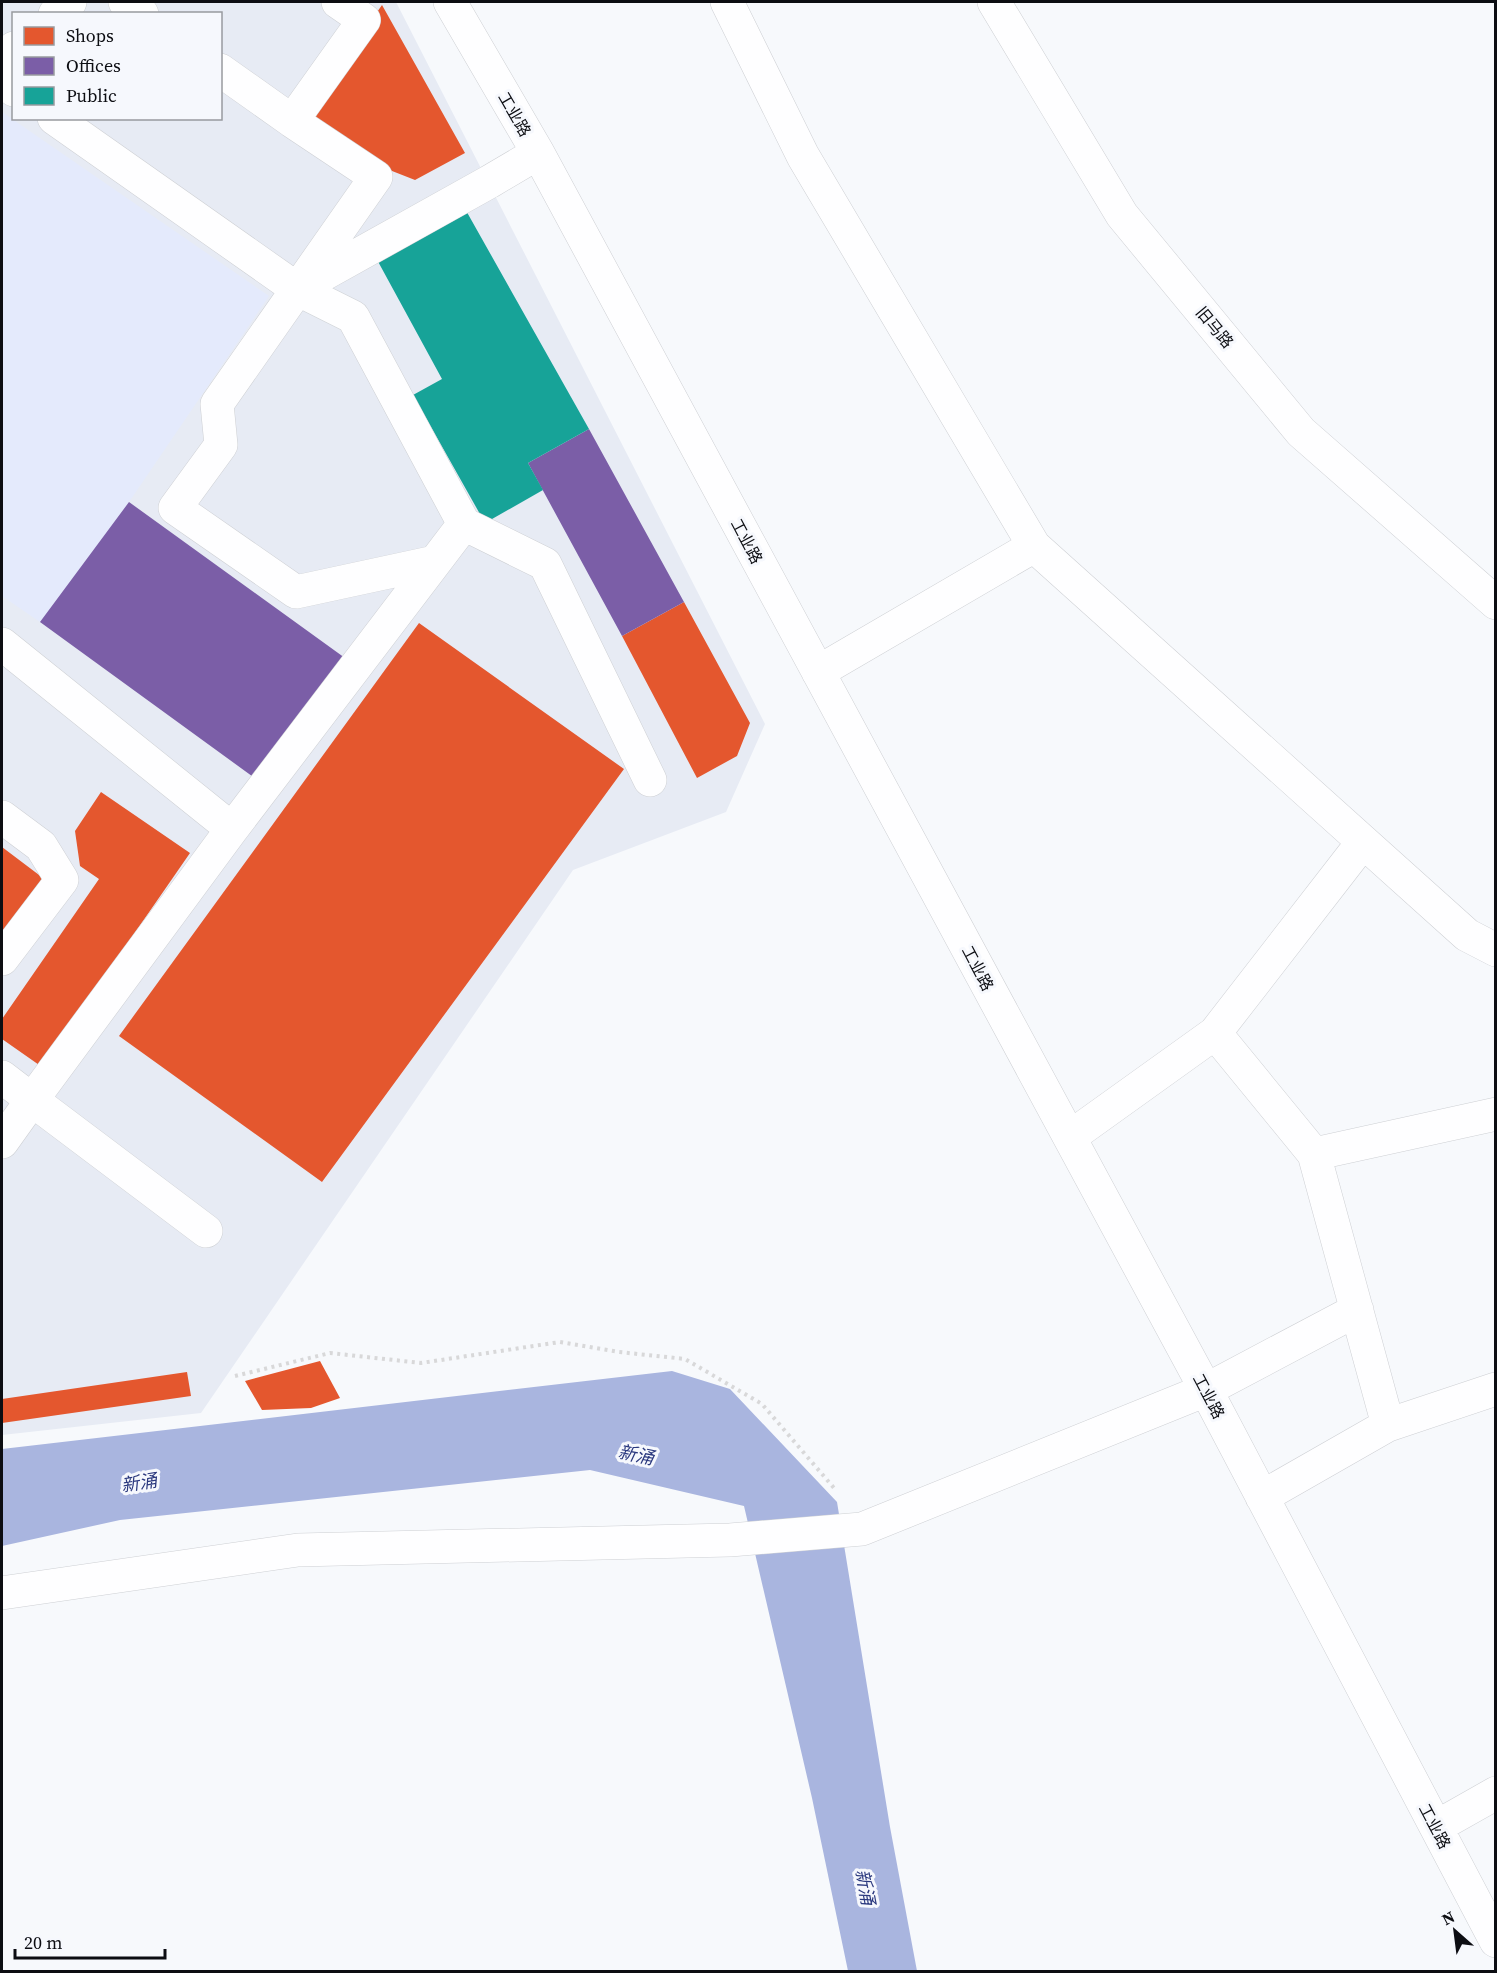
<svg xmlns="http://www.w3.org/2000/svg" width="1497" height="1973" font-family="'Source Serif 4','Noto Sans SC',serif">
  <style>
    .built { fill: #e7ebf4; fill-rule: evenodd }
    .green { fill: #e4eafc }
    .water { fill: #a9b5df }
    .shops { fill: #e4572e }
    .offices { fill: #7b5ea7 }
    .public { fill: #17a398 }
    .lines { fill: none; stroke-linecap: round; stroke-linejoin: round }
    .minor-casing { stroke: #ced0d4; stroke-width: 34 }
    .path { stroke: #d8d8d9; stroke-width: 4; stroke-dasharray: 3 4.5; stroke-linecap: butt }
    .minor { stroke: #fefeff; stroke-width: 33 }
    .labels { text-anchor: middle; stroke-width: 6; stroke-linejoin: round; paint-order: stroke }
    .street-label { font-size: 16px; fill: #0c0d12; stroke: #f6f8fd }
    .water-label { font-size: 18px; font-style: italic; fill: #2a387e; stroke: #f6f8fd }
  </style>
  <rect width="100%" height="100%" fill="#f7f9fc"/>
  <path class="built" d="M 2,2 L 396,2 L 765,724 L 726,812 L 573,870 L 201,1413 L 2,1435 ZM 14,14 L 220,14 L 220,118 L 14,118 Z"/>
  <path class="green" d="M 2,112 L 269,296 L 129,502 L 40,622 L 2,596 Z"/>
  <path class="water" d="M 672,1371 L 730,1389 L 837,1502 L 890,1827 L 917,1971 L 848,1971 L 812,1798 L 744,1506 L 590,1470 L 120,1520 L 2,1546 L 2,1449 Z"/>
  <path class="shops" d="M 382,5 L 465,153 L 415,180 L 364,160 L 303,118 Z
    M 684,602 L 750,723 L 737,756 L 697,778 L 622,636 Z
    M 419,623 L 624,769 L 322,1182 L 119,1036 Z
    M 101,792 L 190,853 L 42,1067 L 2,1039 L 2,1019 L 99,879 L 80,866 L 75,831 Z
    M 2,847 L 47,881 L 2,942 Z
    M 320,1361 L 340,1398 L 311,1408 L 262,1410 L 245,1381 Z
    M 187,1372 L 191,1396 L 2,1423 L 2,1399 Z"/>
  <path class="offices" d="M 589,429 L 684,602 L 622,636 L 528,463 Z
    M 129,502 L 345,658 L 256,779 L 40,622 Z"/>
  <path class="public" d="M 464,207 L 589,429 L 528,463 L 543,490 L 485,523 L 413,395 L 442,379 L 375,256 Z"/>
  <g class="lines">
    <g class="minor-casing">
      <path id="minor" d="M 125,2 L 142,14
        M 338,2 L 364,20 L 292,121 L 376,177 L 217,404 L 221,445 L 175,508 L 296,592 L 435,562
        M 450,2 L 538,153 L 1206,1390 L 1496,1941
        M 727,2 L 803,156 L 1034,546 L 1467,935 L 1496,950
        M 994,2 L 1122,215 L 1301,432 L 1496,603
        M 55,14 L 70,2
        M 2,58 L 14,48
        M 220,70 L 292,121
        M 2,81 L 14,90
        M 54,118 L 297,289 L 489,182 L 538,153
        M 464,524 L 545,564 L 650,780
        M 2,644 L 232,829 L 32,1100 L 2,1077
        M 818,672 L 1034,546
        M 2,817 L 41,846 L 62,880 L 2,959
        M 232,829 L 464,524 L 353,317 L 297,289
        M 1215,1033 L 1314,1154 L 1496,1114
        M 1070,1137 L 1215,1033 L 1363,842
        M 2,1142 L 32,1100 L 206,1231
        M 1388,1425 L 1496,1389
        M 1262,1497 L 1388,1425 L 1314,1154
        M 2,1593 L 298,1550 L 730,1540 L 862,1529 L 1206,1390 L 1357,1310
        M 1436,1827 L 1496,1793"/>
    </g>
    <path class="path" d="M 235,1376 L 330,1353 L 421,1363 L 560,1342 L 619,1352 L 685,1359 L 762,1404 L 834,1488"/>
    <use href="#minor" class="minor"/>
  </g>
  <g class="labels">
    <g class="street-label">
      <text transform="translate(515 114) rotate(60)" y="6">工业路</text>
      <text transform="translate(1215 327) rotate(50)" y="6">旧马路</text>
      <text transform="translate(747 541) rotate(62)" y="6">工业路</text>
      <text transform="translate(978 968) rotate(62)" y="6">工业路</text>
      <text transform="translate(1209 1396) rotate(62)" y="6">工业路</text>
      <text transform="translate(1435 1826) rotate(62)" y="6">工业路</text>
    </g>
    <g class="water-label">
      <text transform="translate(636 1455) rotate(11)" y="6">新涌</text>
      <text transform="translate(139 1483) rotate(-9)" y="6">新涌</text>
      <text transform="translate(865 1887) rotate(79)" y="6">新涌</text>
    </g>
  </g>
  <rect width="1497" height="1973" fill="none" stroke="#0c0d12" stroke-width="6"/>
  <rect x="12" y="12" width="210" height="108" fill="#f6f8fd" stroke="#989a9f" stroke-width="1.5"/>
  <rect x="24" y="27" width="30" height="18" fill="#e4572e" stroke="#989a9f" stroke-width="1.5"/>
  <text x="66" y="42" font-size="18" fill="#0c0d12">Shops</text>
  <rect x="24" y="57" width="30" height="18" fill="#7b5ea7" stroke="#989a9f" stroke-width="1.5"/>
  <text x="66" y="72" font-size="18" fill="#0c0d12">Offices</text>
  <rect x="24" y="87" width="30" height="18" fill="#17a398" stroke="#989a9f" stroke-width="1.5"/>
  <text x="66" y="102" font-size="18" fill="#0c0d12">Public</text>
  <g transform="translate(1455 1931) rotate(332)" stroke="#f6f8fd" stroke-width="4.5" paint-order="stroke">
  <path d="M0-4.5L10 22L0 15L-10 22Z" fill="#0c0d12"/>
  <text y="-9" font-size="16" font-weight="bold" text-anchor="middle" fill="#0c0d12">N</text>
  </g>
  <path d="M15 1949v9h150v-9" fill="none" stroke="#0c0d12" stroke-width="3"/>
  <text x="24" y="1949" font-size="18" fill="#0c0d12" stroke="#f6f8fd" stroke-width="4.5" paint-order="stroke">20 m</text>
</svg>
